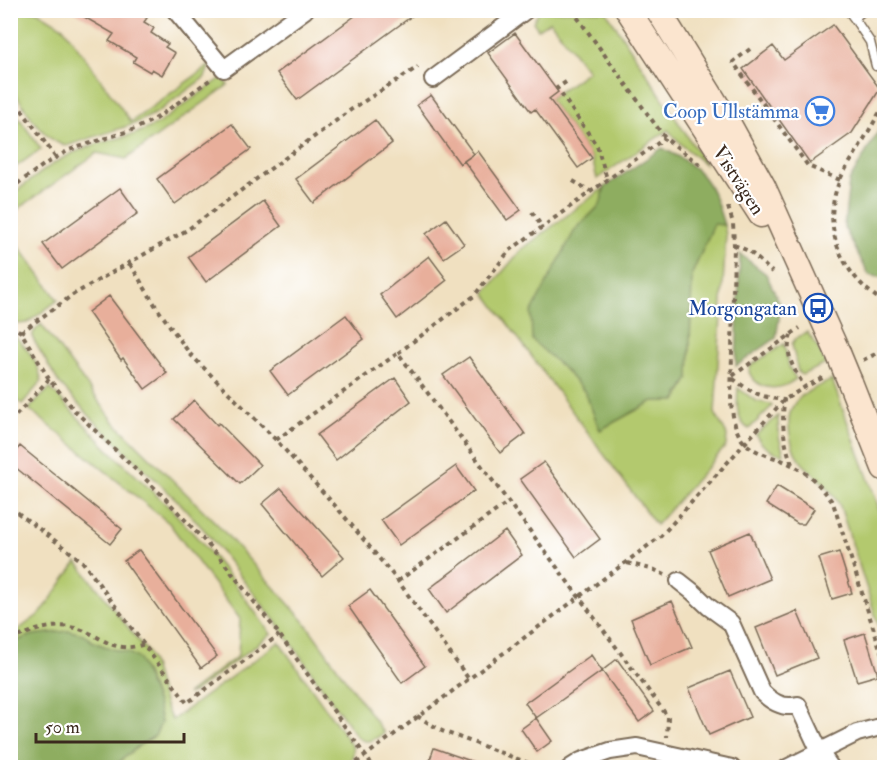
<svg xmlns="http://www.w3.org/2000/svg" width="895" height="778" font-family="'IM FELL Double Pica',serif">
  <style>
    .green { fill: #b3c96e; stroke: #777a46; stroke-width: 1.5 }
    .forest { fill: #8ead61; stroke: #646c40; stroke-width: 1.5 }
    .building { fill: #e8af9b }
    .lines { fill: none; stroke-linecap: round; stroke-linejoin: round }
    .service-casing { stroke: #7a6a57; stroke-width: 11 }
    .minor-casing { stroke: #7a6a57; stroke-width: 20 }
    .secondary-casing { stroke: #7a6a57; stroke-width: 27 }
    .path { stroke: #7a6a57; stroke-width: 4; stroke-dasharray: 4.5 4.5; stroke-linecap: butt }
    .service { stroke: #fff; stroke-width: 8 }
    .minor { stroke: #fff; stroke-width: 16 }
    .secondary { stroke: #fbe5cf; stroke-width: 24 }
    .secondary-bridge-casing { stroke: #7a6a57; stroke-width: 27; stroke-linecap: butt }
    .secondary-bridge { stroke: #fbe5cf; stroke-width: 24 }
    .labels { text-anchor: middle; stroke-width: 4.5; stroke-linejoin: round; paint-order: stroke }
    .shop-label { font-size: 20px; fill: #366cbe; stroke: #fff; text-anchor: end }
    .street-label { font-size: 20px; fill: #3b2a1e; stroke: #fff }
    .transit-label { font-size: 20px; fill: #164399; stroke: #fff; text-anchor: end }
  </style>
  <rect width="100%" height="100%" fill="#fff"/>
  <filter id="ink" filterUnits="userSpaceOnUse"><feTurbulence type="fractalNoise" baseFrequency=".0167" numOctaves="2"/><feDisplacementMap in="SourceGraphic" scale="12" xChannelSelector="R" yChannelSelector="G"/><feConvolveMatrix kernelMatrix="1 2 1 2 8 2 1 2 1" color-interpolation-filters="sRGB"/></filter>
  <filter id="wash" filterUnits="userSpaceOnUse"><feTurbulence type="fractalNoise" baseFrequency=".008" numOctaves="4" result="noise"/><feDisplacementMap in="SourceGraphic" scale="24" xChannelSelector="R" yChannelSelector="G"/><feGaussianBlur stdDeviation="1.35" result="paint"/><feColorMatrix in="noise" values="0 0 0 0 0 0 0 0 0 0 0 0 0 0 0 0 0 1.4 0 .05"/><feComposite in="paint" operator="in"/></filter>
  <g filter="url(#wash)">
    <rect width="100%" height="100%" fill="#f0e0c0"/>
    <path class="green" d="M 11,10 L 37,11 L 63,27 L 131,122 L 210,65 L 205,77 L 156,113 L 134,124 L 66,146 C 41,140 26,108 12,89 L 11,89 Z
      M 539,11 L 606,11 L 706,165 L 683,146 L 668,130 L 597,179 L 592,158 L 549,99 L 588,71 L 550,21 L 538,29 L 533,22 Z
      M 223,77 L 228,85 L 126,159 L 97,153 L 11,214 L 11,195 L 54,163 L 73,153 L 96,144 L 135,134 L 156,125 Z
      M 10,105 L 41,149 L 11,170 L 10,170 Z
      M 605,187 L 600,205 L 575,231 L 563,368 L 585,392 L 600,430 L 653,401 L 676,401 L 689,378 L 692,274 L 714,224 L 724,225 L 726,235 L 715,413 L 727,435 L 726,446 L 656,525 L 485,293 L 521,250 Z
      M 10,234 L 58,300 L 27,323 L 18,324 L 11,318 Z
      M 41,324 L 115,423 L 218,525 L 304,621 L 384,733 C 373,740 368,745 357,737 L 282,630 L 206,532 L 180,503 L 99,426 L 59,383 L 33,339 L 33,333 Z
      M 10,332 C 25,345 40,362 41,382 L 22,404 L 11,395 Z
      M 807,332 L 818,348 L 826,364 L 802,375 L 798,372 L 792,344 L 796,338 Z
      M 784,344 L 789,367 L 796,379 C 781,391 758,392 749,372 L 750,366 Z
      M 832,380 L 877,502 L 884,532 L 884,642 L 840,506 C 829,485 818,479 803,464 C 791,452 784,421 793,406 C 800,393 819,386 832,380 Z
      M 50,388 L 107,448 L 172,510 L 200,541 L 232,580 L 271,634 L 194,692 L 187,694 L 238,656 L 240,619 L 169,523 L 29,409 Z
      M 738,388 L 756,401 L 770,404 L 772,406 L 749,429 C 735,421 737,402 738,388 Z
      M 778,416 L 779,437 L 784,454 C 773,454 760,445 756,435 Z
      M 77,562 L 148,653 C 159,675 159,699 172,720 L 279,642 L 353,747 C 355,758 350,761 342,767 L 113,767 L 141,744 L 154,736 L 161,723 L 157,703 L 146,673 L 129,653 L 112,649 L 93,642 L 83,634 L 69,631 L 33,635 L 11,643 L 11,635 L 41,613 Z"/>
    <path class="forest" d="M 884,122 L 884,278 L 869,275 L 844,227 L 849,181 Z
      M 662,148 C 705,169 711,182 724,225 L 714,224 L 692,274 L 689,378 L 675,401 L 653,401 L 600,430 L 585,392 L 563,368 L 532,340 L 531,313 L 575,230 L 600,205 L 605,187 Z
      M 740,254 L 766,274 L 781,306 L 776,338 L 736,366 Z
      M 69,631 L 83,634 L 93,642 L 112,649 L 129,653 L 139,659 L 157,703 L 161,723 L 155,736 L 141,744 L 113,767 L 11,767 L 11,643 L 33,635 Z"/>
    <g id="blocks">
      <path class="building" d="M 72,10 L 133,10 L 147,18 L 144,22 L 154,28 L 151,33 L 168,44 L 165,47 L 175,53 L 162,75 L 152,69 L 150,72 L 133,62 L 136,57 L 109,41 L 114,34 Z
        M 363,10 L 420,10 L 297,100 L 277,73 Z
        M 833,25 L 880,89 L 852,133 L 810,163 L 743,69 L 773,46 L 784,60 Z
        M 515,33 L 558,92 L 549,99 L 592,158 L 578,168 L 535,109 L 531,112 L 488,53 Z
        M 431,95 L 474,154 L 460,164 L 417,105 Z
        M 375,120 L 392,143 L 314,203 L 296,179 Z
        M 232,124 L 251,149 L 175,204 L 157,179 Z
        M 478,151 L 521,210 L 507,220 L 464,161 Z
        M 120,188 L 138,213 L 62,269 L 43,244 Z
        M 263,201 L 281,226 L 206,282 L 188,257 Z
        M 446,219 L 464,244 L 444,258 L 426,234 Z
        M 429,256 L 447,280 L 397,319 L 380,295 Z
        M 109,296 L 167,373 L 145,389 L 123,358 L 121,360 L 88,312 Z
        M 346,315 L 364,339 L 288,395 L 270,371 Z
        M 469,357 L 525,434 L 500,453 L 443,375 Z
        M 395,378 L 411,401 L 336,460 L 317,435 Z
        M 194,400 L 217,425 L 219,423 L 260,465 L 240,484 L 174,419 Z
        M 20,446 L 122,529 L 110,544 L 10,463 L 10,458 Z
        M 544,462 L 600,539 L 576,557 L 520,479 Z
        M 456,466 L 474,491 L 399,545 L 381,520 Z
        M 777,486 L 814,509 L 804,524 L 798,524 L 766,504 Z
        M 281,488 L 344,557 L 322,576 L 262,504 Z
        M 505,531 L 522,555 L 446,613 L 429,589 Z
        M 750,532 L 770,579 L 728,597 L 708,550 Z
        M 139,550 L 217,656 L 201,668 L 124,561 Z
        M 839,552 L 852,593 L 832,599 L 819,558 Z
        M 370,590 L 425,666 L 402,683 L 348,606 Z
        M 672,601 L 692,647 L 650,665 L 631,619 Z
        M 797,611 L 817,658 L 775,675 L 756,628 Z
        M 865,633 L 878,675 L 857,681 L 844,640 Z
        M 591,655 L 602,671 L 536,718 L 525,703 Z
        M 617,659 L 654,711 L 639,722 L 602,671 Z
        M 730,671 L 750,717 L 709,735 L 689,688 Z
        M 536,718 L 552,741 L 537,752 L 521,729 Z
        M 434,748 L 482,765 L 481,768 L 427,768 Z"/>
    </g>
  </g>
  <g filter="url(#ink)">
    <use href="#blocks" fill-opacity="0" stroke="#7a6a57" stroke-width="1.5"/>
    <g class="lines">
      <g class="service-casing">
        <path id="service" d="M 848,10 L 854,18 L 864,10
          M 854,18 L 870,42 L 876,66"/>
      </g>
      <g class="minor-casing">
        <path id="minor" d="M 175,10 L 224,69 L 305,10
          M 433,79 L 526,10
          M 679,581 L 693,592 L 709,607 L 731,623 L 762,692 C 772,702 783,709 798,705 L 820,752 L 831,768
          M 570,768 L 581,761 L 610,751 L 637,747 L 732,768
          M 787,768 L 857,733 L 884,726"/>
      </g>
      <g class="secondary-casing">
        <path id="secondary" d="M 628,10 L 761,215
          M 658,10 L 731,128 L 763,186 L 838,353
          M 850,382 L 884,468"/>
      </g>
      <path class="path" d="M 572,10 L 665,138 L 703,167
        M 750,49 L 733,62 L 808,166 L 840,180
        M 566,82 L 557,88 L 597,146 L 607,179
        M 11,95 L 56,158
        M 884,105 C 874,122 864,139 854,156 C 849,164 843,172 840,180 C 819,228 843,277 884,302
        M 573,181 L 590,191
        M 10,189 L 45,164 L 69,150 L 135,129 L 155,119 L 211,79
        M 728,207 L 733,223 L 734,245 L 731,404 C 733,416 735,434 745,443 C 757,455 778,457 792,465 C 809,473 823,488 833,503 L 884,661
        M 532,212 L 542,227
        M 734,245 L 749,251 L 772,272
        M 130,264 L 157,308 L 190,354 L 276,440 L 339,510 L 398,581 L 468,678
        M 10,325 L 21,332 L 49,379 L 75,411 L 164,497 L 221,559 L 279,634 L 374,768
        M 21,332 L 74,294 L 187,230 L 352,109 L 418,67
        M 791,335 C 784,355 794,370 805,387
        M 398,353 L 474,296 L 509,251 L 665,138
        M 863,360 L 884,350
        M 10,422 L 49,379
        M 276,440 L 398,353 L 668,717 L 667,737
        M 792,464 C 783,441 782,425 784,400 C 760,397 750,392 731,377 L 800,328
        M 10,507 L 82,561 L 187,703 L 279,635
        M 627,563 L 655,570 L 665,575
        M 398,581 L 507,503
        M 10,640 C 30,632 48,624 70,627 C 101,631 108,656 145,644
        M 417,716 L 442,731 L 542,768
        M 349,768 L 661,536 L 784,400 L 805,387 L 826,376
        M 858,768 L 884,767"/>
      <use href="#service" class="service"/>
      <use href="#minor" class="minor"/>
      <use href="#secondary" class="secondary"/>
      <g class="secondary-bridge-casing">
        <path id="secondary-bridge" d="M 838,353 L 850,382"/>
      </g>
      <use href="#secondary-bridge" class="secondary-bridge"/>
    </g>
  </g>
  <defs>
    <g id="supermarket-ring" transform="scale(1.5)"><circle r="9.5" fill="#fff" stroke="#3f7fe0" stroke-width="1.5"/><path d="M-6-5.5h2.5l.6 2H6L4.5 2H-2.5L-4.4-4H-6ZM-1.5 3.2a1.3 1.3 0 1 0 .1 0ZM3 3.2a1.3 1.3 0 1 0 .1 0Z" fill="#3f7fe0"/></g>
    <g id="bus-ring" transform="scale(1.5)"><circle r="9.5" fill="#fff" stroke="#1a4fb4" stroke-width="1.5"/><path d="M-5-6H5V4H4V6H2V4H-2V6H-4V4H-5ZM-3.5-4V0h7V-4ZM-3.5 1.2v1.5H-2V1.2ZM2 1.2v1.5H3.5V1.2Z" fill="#1a4fb4"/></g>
  </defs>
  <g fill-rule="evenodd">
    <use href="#supermarket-ring" x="820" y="111"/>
    <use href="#bus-ring" x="818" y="308"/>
  </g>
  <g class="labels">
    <g class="shop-label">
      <text x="799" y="118">Coop Ullstämma</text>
    </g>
    <g class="street-label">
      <text transform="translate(739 180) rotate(57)" y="7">Vistvägen</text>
    </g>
    <g class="transit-label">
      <text x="797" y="315">Morgongatan</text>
    </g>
  </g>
  <rect width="895" height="778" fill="none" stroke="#fff" stroke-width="36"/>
  <path d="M36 733v9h148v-9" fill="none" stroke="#3b2a1e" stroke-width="3"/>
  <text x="45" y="733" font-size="18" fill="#3b2a1e" stroke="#ffffff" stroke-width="4.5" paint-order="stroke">50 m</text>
</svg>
